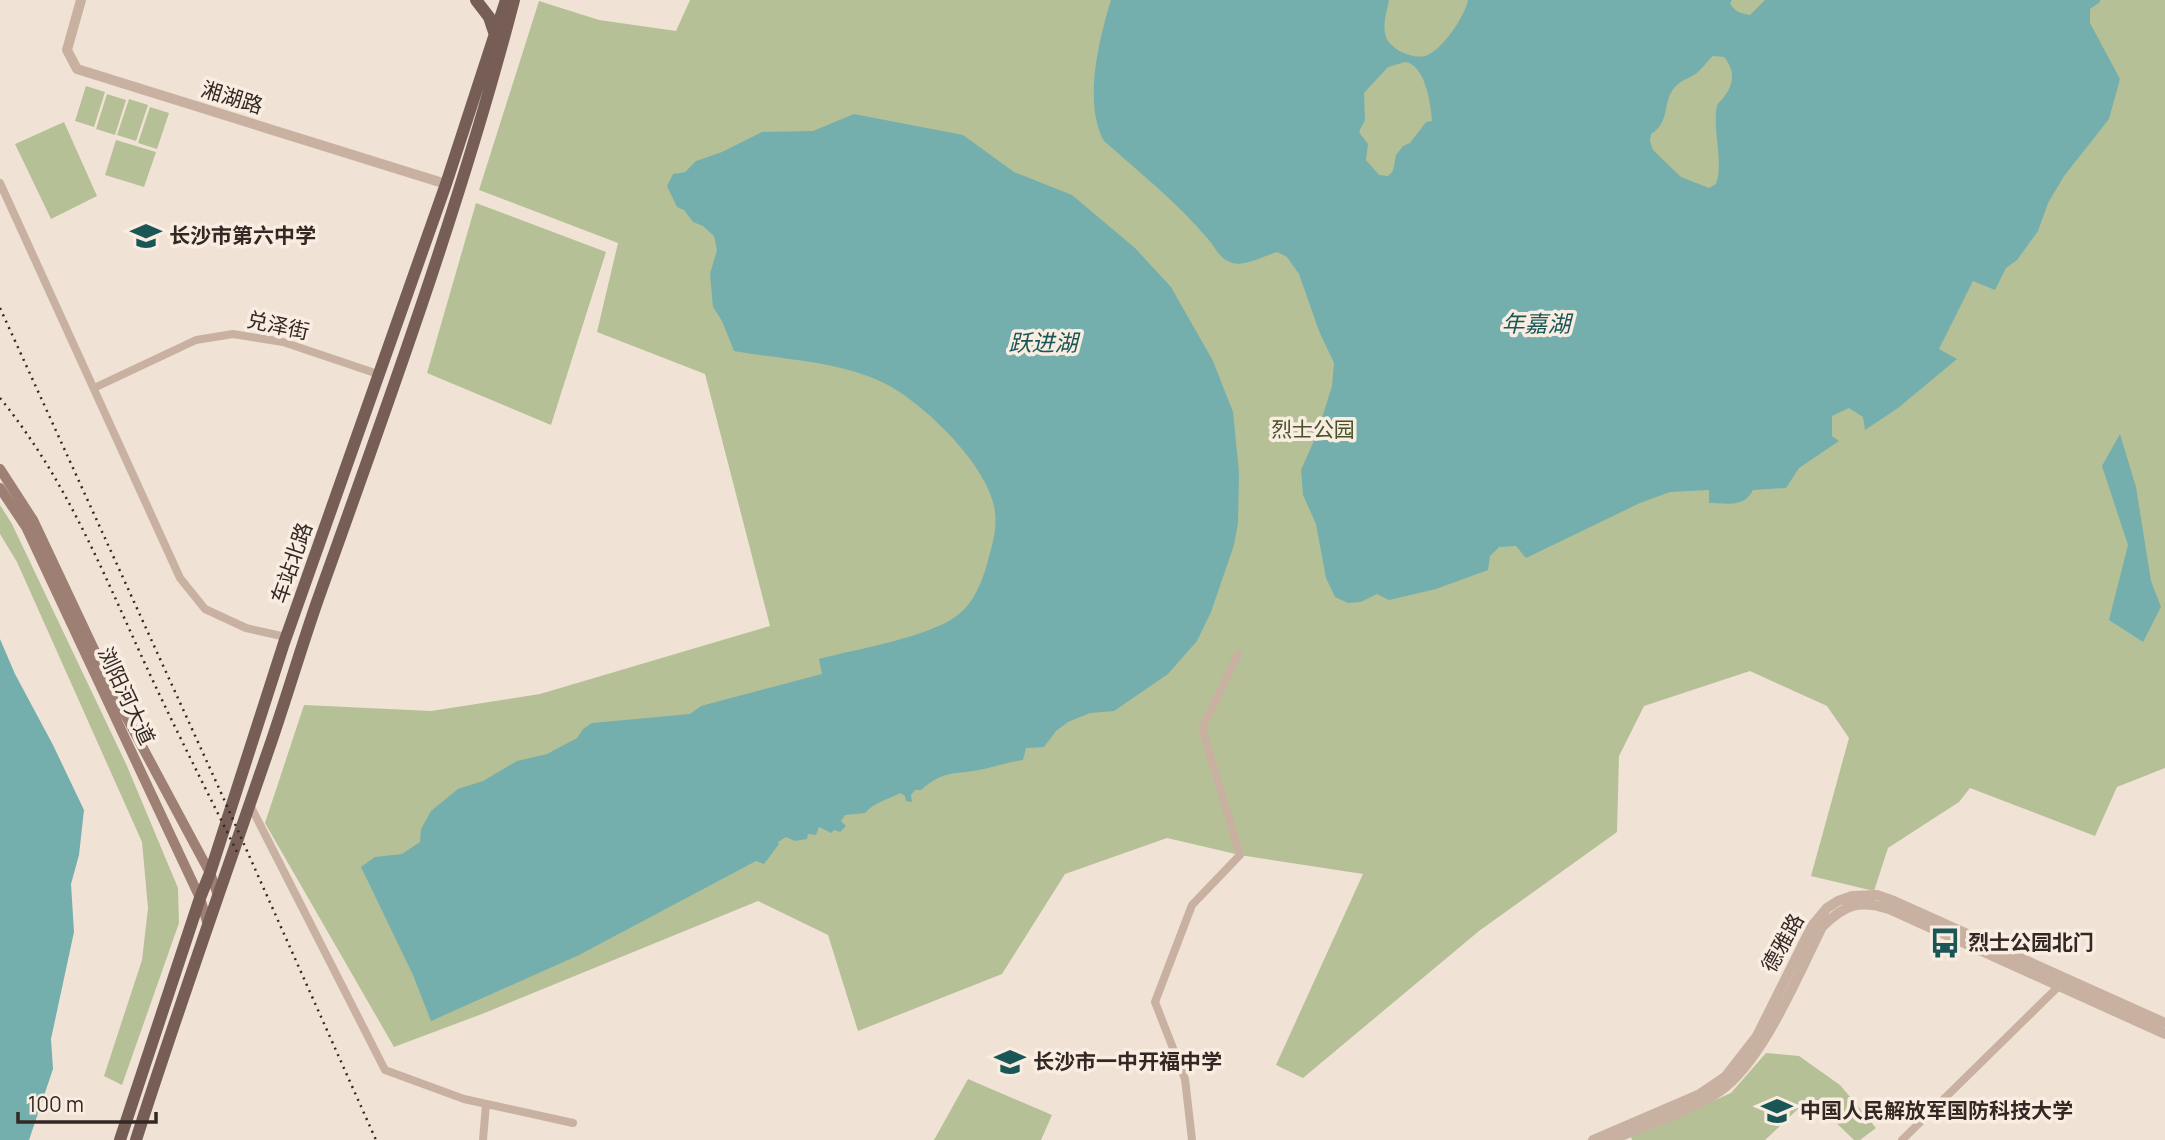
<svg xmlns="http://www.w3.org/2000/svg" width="2165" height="1140" font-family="Manrope,'Noto Sans SC',sans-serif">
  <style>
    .green { fill: #b5c096 }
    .water { fill: #74afad; fill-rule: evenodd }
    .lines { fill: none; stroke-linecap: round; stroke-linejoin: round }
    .minor { stroke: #c9b1a2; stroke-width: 8 }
    .tertiary { stroke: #c9b1a2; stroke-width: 10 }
    .secondary { stroke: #9d7f73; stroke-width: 10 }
    .primary { stroke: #765d55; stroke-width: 12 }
    .rail { stroke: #332824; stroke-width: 2.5; stroke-dasharray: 2 5; stroke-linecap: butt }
    .labels { text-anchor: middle; stroke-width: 7; stroke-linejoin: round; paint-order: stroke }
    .street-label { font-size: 21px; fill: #332824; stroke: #f9ede2 }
    .poi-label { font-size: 21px; font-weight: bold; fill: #332824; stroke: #f9ede2; text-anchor: start }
    .park-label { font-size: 21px; fill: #465228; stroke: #f9ede2 }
    .water-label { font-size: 23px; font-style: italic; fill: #195655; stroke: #f9ede2 }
  </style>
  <rect width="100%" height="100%" fill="#f1e2d6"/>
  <path class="green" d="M 690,0 L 2165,0 L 2165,768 L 2117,787 L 2095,836 L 1970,788 L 1959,802 L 1888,848 L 1874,891 L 1811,876 L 1849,738 L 1827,706 L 1750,671 L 1644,706 L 1619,756 L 1617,832 L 1479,931 L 1303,1078 L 1276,1065 L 1363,874 L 1240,855 L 1167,838 L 1065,874 L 1002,974 L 858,1031 L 828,935 L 758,901 L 482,1014 L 394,1047 L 265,823 L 304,705 L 431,711 L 540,694 L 770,626 L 705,374 L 597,332 L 618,243 L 479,190 L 539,1 L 599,20 L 676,31 Z
    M 86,86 L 105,92 L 94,127 L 75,121 Z
    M 107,94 L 126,100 L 115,135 L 96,129 Z
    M 129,99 L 148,105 L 136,141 L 117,135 Z
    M 150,107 L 169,113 L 157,149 L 138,143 Z
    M 64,122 L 97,196 L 51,219 L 15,144 Z
    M 116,140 L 156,152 L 144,187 L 105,175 Z
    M 476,203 L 606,252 L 551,425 L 427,373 Z
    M 0,505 L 12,524 L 127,766 L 178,888 L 179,923 L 122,1085 L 104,1076 L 142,960 L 148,908 L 142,842 L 17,562 L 0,534 Z
    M 1766,1053 L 1799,1056 L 1840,1085 L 1876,1128 L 1860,1140 L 1854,1140 L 1823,1110 L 1799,1108 L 1765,1140 L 1632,1140 L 1631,1137 L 1731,1093 Z
    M 968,1079 L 1052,1115 L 1041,1140 L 934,1140 Z"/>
  <path class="water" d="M 1111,0 L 1389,0 C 1387,10 1383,23 1385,33 C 1386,41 1392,46 1398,50 C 1406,55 1417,58 1425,56 C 1442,51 1465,16 1468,0 L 1732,0 L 1730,3 C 1735,12 1740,13 1750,15 L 1765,0 L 2100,0 L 2100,2 L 2090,9 L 2090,23 L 2120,79 L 2109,119 L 2064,176 L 2048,203 L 2038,231 L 2017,260 L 2006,268 L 1995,290 L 1973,281 L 1939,349 L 1957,359 L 1898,408 L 1865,430 L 1863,417 L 1849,408 L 1832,416 L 1832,436 L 1839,441 L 1799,468 L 1786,488 L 1753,490 C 1744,508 1727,503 1709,503 L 1709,490 L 1670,492 L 1640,503 L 1526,558 L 1516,546 L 1499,547 L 1490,556 L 1488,570 L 1436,589 L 1389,600 L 1377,594 L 1361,602 L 1348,603 L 1335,597 L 1326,578 L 1316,524 L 1303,495 L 1301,470 L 1317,434 L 1332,386 L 1334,363 L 1319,331 L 1299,274 L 1287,257 L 1277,252 C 1264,256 1242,268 1230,262 C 1219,258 1215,247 1208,239 C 1177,202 1139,172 1104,141 C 1083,104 1099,39 1111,0 ZM 1713,56 L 1724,57 C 1739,75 1731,91 1717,105 C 1712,131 1724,161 1716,184 L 1709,188 L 1681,177 L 1653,150 L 1650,141 L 1651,134 C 1671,122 1662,101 1675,87 C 1680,81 1687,79 1694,75 C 1702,70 1706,62 1713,56 ZM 1405,62 C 1425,64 1431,104 1432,121 L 1426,122 L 1410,143 L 1403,146 L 1396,155 L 1393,171 L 1388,176 L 1379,175 L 1366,160 L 1368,144 C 1356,127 1358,136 1365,120 L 1364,93 L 1388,67 Z
    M 854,114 L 963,135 L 1014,172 L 1072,195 L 1135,248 L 1171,287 L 1213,361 L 1233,412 L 1239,472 L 1238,523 L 1234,545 L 1211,612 L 1197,641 L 1168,674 L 1114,711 L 1090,713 L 1068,722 L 1056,731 L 1044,747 L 1026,748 L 1023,760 C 1008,762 994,767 979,770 C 952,775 944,770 921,790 L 915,790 L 911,795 L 912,802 L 906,801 L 905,796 L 900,793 C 889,799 873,803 865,813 L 845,815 L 841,821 L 846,826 L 840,832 L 834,830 L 831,833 L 819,827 L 816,835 L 808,834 L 807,839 L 795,841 L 786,837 L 778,842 L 779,844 L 764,864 L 756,861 L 579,955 L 431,1021 L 413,975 L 361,867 L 375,857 L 402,854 L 420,842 L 421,829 L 431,811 L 458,789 L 483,781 L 517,761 L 547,754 L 577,738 L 583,729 L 592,723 L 690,714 L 701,706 L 822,674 L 819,659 C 856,649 932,637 959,614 C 974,602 982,582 987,564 C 992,546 997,531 995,512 C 991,468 923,402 884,383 C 838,361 784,360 734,351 L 722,321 L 713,307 L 710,274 L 717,250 L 714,236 L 703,226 L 693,222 L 684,210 L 677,207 L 667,186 L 673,174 L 685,172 L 696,161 L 722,152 L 762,132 L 813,131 Z
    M 2120,434 L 2136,487 L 2151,581 L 2161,607 L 2143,642 L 2109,620 L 2128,545 L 2102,466 Z
    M 0,639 L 15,674 L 53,745 L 84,810 L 79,855 L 71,884 L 74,932 L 51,1039 L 53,1069 L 29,1140 L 0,1140 Z"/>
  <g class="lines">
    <path class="minor" d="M 0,183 L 180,578 L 205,609 L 246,628 L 286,637
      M 94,388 L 196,340 L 233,334 L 283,342 L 378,374
      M 250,805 L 385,1070 L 464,1099 L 573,1123
      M 483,1140 L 486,1104
      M 1192,1140 L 1185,1079 L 1155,1002 L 1192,905 L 1240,855 L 1202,728 L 1238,654
      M 1902,1140 L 2063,982"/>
    <path class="tertiary" d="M 81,0 L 67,50 L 77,69 L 446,184
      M 1593,1140 L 1700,1094 L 1725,1077 L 1757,1036 L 1812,926 L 1827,908 L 1838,901 L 1852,896 L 1877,895 L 1894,901 L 2165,1023
      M 1611,1140 C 1644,1126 1692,1110 1720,1091 C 1763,1061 1798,975 1822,927 C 1844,905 1859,899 1889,909 L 2165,1034"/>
    <path class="secondary" d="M 0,469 L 33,520 L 122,709 L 210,873 L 218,895
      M 0,488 L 26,527 L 200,898 L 208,925"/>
    <path class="primary" d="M 476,0 L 489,17 L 495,35
      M 120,1140 L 200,898 L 210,873 L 284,643 L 446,184 L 506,0
      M 136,1140 C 177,1012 222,885 266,757 C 284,706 299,654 317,602 C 388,403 461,204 514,0"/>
    <path class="rail" d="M 0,308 L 218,786 L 376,1140
      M 0,398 C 63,475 100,565 141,655 C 172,723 206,789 239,856"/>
  </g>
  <defs>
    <g id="school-bare" transform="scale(2.415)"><path d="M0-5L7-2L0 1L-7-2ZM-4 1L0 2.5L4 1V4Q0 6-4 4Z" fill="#195655" stroke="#f9ede2" stroke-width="2.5" paint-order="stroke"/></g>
    <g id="bus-bare" transform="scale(2.415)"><path d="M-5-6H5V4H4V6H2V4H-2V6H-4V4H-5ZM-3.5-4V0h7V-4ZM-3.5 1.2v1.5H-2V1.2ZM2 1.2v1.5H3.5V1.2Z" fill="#195655" stroke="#f9ede2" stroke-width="2.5" paint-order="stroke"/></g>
    <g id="university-bare" transform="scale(2.415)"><path d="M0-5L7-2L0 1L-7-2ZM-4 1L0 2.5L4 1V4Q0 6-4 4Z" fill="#195655" stroke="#f9ede2" stroke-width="2.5" paint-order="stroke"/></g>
  </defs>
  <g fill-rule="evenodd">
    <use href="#school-bare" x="146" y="236"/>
    <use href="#bus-bare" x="1945" y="943"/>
    <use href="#school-bare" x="1010" y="1062"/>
    <use href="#university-bare" x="1777" y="1111"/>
  </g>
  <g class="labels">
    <g class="street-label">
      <text transform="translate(232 98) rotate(17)" y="7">湘湖路</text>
      <text transform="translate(278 326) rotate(12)" y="7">兑泽街</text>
      <text transform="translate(292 563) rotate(-71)" y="7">车站北路</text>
      <text transform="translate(126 696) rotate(65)" y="7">浏阳河大道</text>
      <text transform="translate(1783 943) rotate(-61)" y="7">德雅路</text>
    </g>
    <g class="poi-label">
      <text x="169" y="243">长沙市第六中学</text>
      <text x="1968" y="950">烈士公园北门</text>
      <text x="1033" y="1069">长沙市一中开福中学</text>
      <text x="1800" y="1118">中国人民解放军国防科技大学</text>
    </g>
    <g class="park-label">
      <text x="1313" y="437">烈士公园</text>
    </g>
    <g class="water-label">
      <text x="1536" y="332">年嘉湖</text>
      <text x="1043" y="351">跃进湖</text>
    </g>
  </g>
  <path d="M18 1112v10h138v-10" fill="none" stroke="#332824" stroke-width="3.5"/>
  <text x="28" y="1112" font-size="21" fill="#332824" stroke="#f9ede2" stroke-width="5" paint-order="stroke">100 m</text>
</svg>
